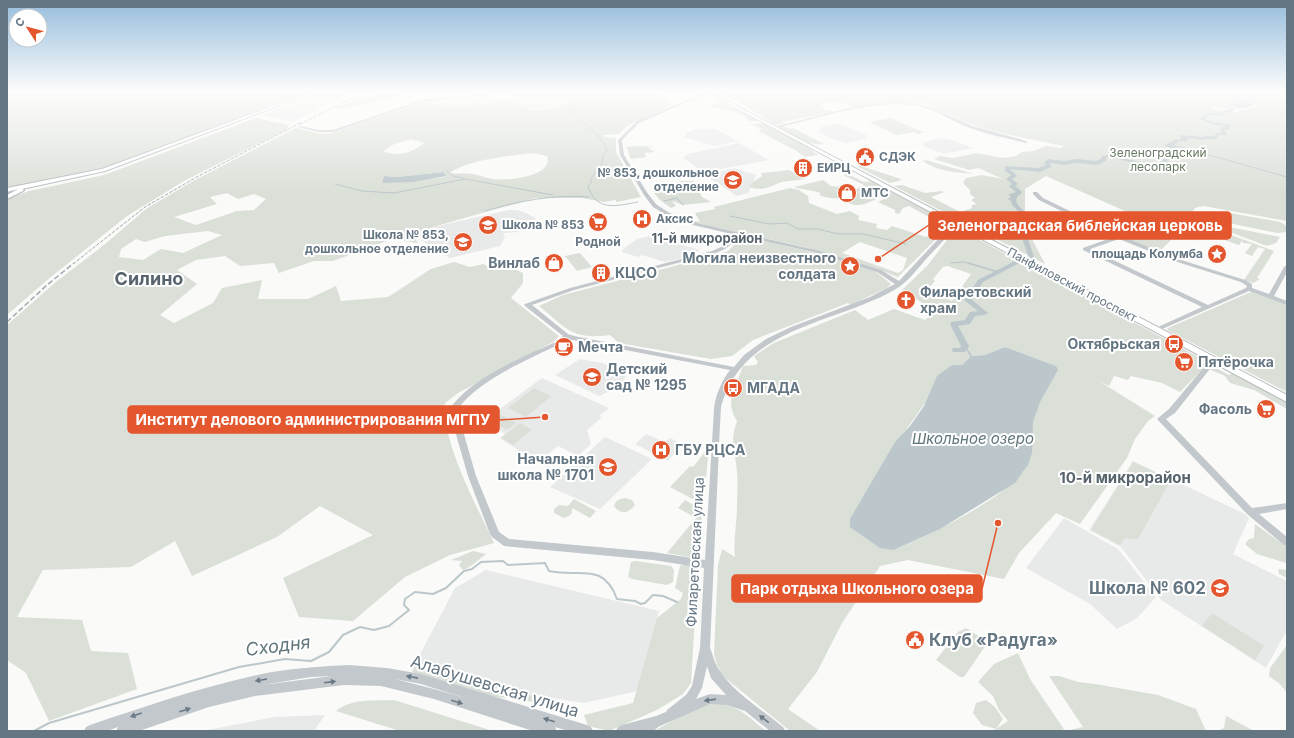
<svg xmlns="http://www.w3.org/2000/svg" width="1294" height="738" font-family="Inter,sans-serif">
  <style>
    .built { fill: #e8e9e9 }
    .green { fill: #dadfd7; fill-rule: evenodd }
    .water { fill: #bbc7cb }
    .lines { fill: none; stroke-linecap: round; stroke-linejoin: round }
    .stream-far2 { stroke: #bbc7cb; stroke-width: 1 }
    .stream-far1 { stroke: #bbc7cb; stroke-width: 1.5 }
    .stream { stroke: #bbc7cb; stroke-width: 2 }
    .river { fill: #bbc7cb; fill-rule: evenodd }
    .major-casing { stroke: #b5babe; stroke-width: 2 }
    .minor { fill: #c3c8cc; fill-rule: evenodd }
    .major { fill: #fff; fill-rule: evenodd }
    .rail-far1 { stroke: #a2aab0; stroke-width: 1; stroke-dasharray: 3.5 1.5; stroke-linecap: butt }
    .rail { stroke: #a2aab0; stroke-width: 1.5; stroke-dasharray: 5.5 2.5; stroke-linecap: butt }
    .oneway { fill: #6a7a87 }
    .labels { text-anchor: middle; stroke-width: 4; stroke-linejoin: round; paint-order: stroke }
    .far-park-label { font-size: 12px; fill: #687a64; stroke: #fff }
    .far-poi-label { font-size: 12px; font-weight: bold; fill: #657683; stroke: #fff; text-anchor: start }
    .far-street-label { font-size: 12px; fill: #657683; stroke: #fff }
    .far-neighbourhood-label { font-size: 13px; font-weight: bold; fill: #57646e; stroke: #fff }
    .poi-label { font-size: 14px; font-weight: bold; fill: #657683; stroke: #fff; text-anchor: start }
    .street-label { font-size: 14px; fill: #657683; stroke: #fff }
    .water-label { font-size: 15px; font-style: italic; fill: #60757c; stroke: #fff }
    .neighbourhood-label { font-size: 15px; font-weight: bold; fill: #57646e; stroke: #fff }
    .near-poi-label { font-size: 17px; font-weight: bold; fill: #657683; stroke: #fff; text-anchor: end }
    .near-street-label { font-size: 17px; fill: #657683; stroke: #fff }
    .district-label { font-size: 18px; font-weight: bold; fill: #57646e; stroke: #fff }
    .near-water-label { font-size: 18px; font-style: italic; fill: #60757c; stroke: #fff }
    .leader { fill: none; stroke: #e4572e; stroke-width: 1.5 }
    .callout-dot { fill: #e4572e; stroke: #fff; stroke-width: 1.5 }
    .callout { fill: #e4572e; stroke: #e4572e; stroke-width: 1.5 }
    .callout-label { font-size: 15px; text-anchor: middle; font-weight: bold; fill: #fff }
  </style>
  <rect width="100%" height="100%" fill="#fafaf8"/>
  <path class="built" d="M 322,92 L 352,92 L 293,122 L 262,115 L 309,97 L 317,98 L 310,96 Z
    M 530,92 L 583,92 L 582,97 L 565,103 L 566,105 L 534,110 L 530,109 L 507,95 Z
    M 489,97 L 493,98 L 474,107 L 450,107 L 430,102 Z
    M 839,123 L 868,136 L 866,139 L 846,143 L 832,139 L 818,132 L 821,127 Z
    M 695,129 L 716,129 L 738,141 L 715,146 L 684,137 L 687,133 Z
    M 942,138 L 952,140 L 973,148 L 944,154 L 923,146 L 924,142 Z
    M 739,143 L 769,160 L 710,171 L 702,171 L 683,158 L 688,154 Z
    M 734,168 L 756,175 L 748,193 L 737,196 L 705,175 Z
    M 509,210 L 517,210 L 526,213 L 535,218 L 536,223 L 518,232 L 503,233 L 505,237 L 500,246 L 450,258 L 421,240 L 415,231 Z
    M 650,236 L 700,250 L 691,256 L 665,262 L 642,255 L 638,257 L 622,252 L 623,249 L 637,239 Z
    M 580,359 L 602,363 L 627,373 L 621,386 L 599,396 L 555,375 Z
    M 542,378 L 609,408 L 599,416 L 602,417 L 587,430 L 591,444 L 578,456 L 558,446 L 547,455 L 527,456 L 500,438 L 505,434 L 486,419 Z
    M 646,434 L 662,441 L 666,441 L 670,438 L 682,444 L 668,461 L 635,444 Z
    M 605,437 L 652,459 L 600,509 L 550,487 Z
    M 1133,461 L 1245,514 L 1249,518 L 1233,554 L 1287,581 L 1287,630 L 1266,668 L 1161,600 L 1121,547 L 1089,530 Z
    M 1064,518 L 1118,549 L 1156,597 L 1137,618 L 1117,629 L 1090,604 L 1026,568 Z
    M 486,570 L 659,611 L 638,691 L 584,703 L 529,694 L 416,662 L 455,588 Z
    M 325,715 L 314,731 L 202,731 L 275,717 Z"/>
  <path class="green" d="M 17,92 L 19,92 L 16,94 L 55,93 L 63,92 L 285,92 L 303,93 L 112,166 L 8,189 L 7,94 Z
    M 385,92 L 416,92 L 341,109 L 334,108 L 365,97 L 378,96 L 376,94 Z
    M 586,92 L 654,92 L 671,101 L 670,106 L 627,126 L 619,134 L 603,135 L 605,137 L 616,138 L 616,152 L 641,197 L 617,202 L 615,200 L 604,202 L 582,198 L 535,198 L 412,233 L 418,243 L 392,239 L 333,261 L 314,261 L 279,273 L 274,263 L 240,266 L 225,256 L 196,260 L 177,270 L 197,284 L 160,315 L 174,323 L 213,303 L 222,288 L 262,280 L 258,299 L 308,299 L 336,286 L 341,301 L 388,297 L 431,269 L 454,262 L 470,267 L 483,264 L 498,270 L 510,267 L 523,273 L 523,283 L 511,298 L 559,336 L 553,342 L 458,393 L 445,403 C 442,444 477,506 494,543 L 450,555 L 405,577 L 353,621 L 299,617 L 283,578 L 373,535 L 320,506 L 277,537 L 192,576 L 175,541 L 131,567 L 43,570 L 17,617 L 82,620 L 91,651 L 128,653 L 137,689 L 49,721 L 26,673 L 7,660 L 7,325 L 57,281 L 104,245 L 146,209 L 193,181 L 296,128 L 321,134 L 332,133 L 424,102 L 446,107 L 471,107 L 496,100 L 513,100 L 530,110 L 537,111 L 567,105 L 568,103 L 586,97 ZM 411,139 L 424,143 C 411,153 399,157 383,151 L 392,145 ZM 534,153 L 547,156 C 554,177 507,181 493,179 C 486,178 479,175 472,174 C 465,173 457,174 450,173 C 466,160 512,155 534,153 ZM 444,172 L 446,176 L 439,178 L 382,182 L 385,176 L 397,177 ZM 227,193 L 238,199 L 254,194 L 266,199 L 254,210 L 237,211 L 196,225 L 174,217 L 217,204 L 210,197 ZM 208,231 L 222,235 L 183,253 L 161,249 L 143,260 L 119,257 L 121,249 L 136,239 L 145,242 L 165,236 Z
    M 717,92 L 1223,92 L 1233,100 L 1230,103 L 1237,107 L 1230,109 L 1213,107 L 1210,109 L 1236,112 L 1258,106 L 1248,98 L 1246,92 L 1287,92 L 1287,221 L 1203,206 L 1195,208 L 1188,219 L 1192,223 L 1192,226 L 1181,231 L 1159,225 L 1169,231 L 1163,230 L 1161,232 L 1176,235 L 1159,252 L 1119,237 L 1152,223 L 1046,176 L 1025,189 L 1025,226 L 1045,264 L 963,222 L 968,215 L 963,211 L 972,208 L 972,205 L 977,204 L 971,200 L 975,198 L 970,194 L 970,190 L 963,183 L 966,178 L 982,175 L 1003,179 L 978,168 L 969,170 L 934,159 L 940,156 L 953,158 L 976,153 L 1003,158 L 1016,156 L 1022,152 L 1033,151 L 1046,146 L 1062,148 L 1063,146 C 1036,140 1009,136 983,128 C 964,122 944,113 927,105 C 914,98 869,105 855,108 C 846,103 827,96 820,107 L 826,110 L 836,112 L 781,122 L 787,123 L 776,125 L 737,101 Z
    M 719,101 L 759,121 L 748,121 L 749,120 C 744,118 745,115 739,113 C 728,110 719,109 708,106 Z
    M 256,118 L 289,125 L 287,128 L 288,129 L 184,181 L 127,216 L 46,281 L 7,315 L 7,199 L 29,191 L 104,175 Z
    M 891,118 L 920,131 L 924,132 L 919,134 L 914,132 L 897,135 L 869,122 Z
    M 764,123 L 776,130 L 774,130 L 778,131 L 813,149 L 811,150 L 818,155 L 805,157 L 795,150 L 758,131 L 762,129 L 753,125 L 748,125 Z
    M 783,126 L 789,129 L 793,128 L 824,144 C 811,147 791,134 780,127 Z
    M 637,146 L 655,147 L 648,148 L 655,152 L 644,153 L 647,157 L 630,159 L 627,147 Z
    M 926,160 L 974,174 C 957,172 938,172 923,161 Z
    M 858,165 L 898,178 L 902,180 L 890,183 L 860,168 Z
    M 789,170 L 805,179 C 797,181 786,180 779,183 C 768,188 761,191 749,187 L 753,182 L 762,176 L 761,173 Z
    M 848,174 L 864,182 L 872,181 L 890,191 C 879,197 862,210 849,203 L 852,198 L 850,197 L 855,193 L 851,192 L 864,185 L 843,175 Z
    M 823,180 L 831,186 L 850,188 L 849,190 L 841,192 L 838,195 L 843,198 C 836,199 826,198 819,195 L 821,193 C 812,190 803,190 794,187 Z
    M 681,181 L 694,181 L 702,197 L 711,202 L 683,205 L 672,201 L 676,206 L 671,208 L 660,200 L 654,193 L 669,191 L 674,188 L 675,184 Z
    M 902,185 L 925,193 L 942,191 L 944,192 L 931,197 L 964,214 L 960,219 L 955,218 L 894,186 Z
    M 790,188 L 799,190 L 808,196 L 809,203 L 837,214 L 850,211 L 859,216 L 858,220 L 877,224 L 876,228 L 887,230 L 892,226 L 926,237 L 936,232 L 940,235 L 898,277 L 882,271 L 804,247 L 693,222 L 676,216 L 700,222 L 695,213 L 715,209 L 714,207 ZM 860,242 L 907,258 L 903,270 L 898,273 L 842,253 Z
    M 891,192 L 948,221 L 949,223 L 942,231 L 940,227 L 942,224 L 909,206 L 903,208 L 899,214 L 895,213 L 895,210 L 878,202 L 890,196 L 887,194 Z
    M 1213,212 L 1224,212 L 1280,222 L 1287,226 L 1287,232 L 1277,233 L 1219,221 L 1211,217 L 1211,214 Z
    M 1202,224 L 1274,251 L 1257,278 L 1260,279 L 1253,283 L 1244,280 L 1265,249 L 1258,247 L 1252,256 L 1245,253 L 1252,244 L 1243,243 L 1242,241 L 1239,245 L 1195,230 L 1204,227 L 1199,225 Z
    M 1226,226 L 1229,227 L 1280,237 L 1276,243 L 1267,246 L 1219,228 Z
    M 959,229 L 1206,361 L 1208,364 L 1180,392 L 1162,383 L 1131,376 L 1128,380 L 1114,376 L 1109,386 L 1099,381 L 1155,416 L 1148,421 L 1135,439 L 1127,458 L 1080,524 L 1056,513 L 1019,553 L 1004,579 L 908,560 L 880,566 L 842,623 L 817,672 L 788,709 L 820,731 L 790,731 L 723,676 L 717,665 L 714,654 L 718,565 L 722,549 L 735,557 C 733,540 737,524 737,507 C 737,496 738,484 737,473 C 736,452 729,442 737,421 C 724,400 736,387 743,366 L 756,365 L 758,362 L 754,356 L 774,343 L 855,310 L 868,320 L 894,309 L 925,320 L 935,311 L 902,290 L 928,265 L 947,240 ZM 947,266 L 971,274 L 952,301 L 928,289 L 935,281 L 933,279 L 943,267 ZM 1005,347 L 1056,366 C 1050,385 1037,402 1033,422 C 1030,436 1034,450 1028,464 C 1015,494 926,537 894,550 L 903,434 L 952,365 L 962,365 L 971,356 L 985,355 Z
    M 743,236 L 812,252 L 875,271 L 891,284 L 887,288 L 850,305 L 848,303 L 753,340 L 732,356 L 711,359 L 619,343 L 610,335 C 572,340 567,329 539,306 L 563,295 L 720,254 L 728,251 Z
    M 580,253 L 592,267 L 577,271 L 565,256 Z
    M 1251,292 L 1287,304 L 1287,392 L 1167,330 L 1168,328 Z
    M 1214,367 L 1229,375 L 1234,372 L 1287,401 L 1287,409 L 1254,390 L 1230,383 L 1225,376 L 1211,370 Z
    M 534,388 L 551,396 L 526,417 L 508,408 Z
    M 497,413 L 516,423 L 507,430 L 488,420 Z
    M 520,423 L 532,430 L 513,445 L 501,438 Z
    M 704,453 L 708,456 L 704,502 L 700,503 L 670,487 L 690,466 L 693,467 Z
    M 1133,462 L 1171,480 L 1138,539 L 1125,538 L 1120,545 L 1091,530 Z
    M 625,498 L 632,500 L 635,505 C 628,514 621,515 614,506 C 616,500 619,499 625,498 Z
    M 574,499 L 596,511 L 590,518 L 572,508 L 572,513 L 569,516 L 564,518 L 554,513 L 554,509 L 559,505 L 568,506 Z
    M 685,500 L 700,509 L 702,513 L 698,556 L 694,558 L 667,553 L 696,518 L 678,508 Z
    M 1255,524 L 1287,547 L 1287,578 L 1279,574 L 1278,569 L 1286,570 L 1286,563 L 1257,554 L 1245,544 L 1249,539 L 1254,538 Z
    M 473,551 L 486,554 L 471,566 L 463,570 L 459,565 L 462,561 L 451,560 Z
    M 636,561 L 671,566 L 674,570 L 673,582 L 667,585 L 632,579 L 628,577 L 631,562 Z
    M 685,563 L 698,566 L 691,683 L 683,694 L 657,710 L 609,731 L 588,726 L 584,715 L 633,703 L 657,618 L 681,599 L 683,593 L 675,588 L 680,566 Z
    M 1212,613 L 1264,646 L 1255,660 L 1202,626 Z
    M 966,628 L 988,642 L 964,677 L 960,677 L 936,660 L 958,632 Z
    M 1287,645 L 1287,693 L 1280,684 L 1269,676 L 1270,668 Z
    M 1018,653 L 1030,679 L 1065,731 L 1083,727 L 1049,676 L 1059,676 L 1078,682 L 1095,684 L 1158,695 L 1196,709 L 1206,731 L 1104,731 L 1103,729 L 1103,731 L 993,731 L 996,729 L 982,725 L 973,713 L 976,703 L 986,700 L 995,707 L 1003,719 L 996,729 L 1008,721 L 999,710 L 993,696 L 978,682 L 994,664 Z
    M 416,662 L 530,695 L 556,699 L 552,707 L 519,699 L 493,697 L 412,672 Z
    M 394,700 L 493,731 L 400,731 L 336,711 C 351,698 375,701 394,700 Z
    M 714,703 C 739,705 747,716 766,731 L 654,731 L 696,708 Z
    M 1226,716 L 1254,731 L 1217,731 L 1224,728 Z"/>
  <path class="water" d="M 1223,92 L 1243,92 L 1246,98 L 1256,104 L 1247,108 L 1232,109 L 1237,107 L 1230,104 L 1233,100 Z
    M 444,172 L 446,176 L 413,182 L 382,183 L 384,176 L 397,177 Z
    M 1005,347 L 1056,366 L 1058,370 L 1040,402 L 1033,422 L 1032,453 L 1028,465 L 1015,483 L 940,529 L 894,550 L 880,548 L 850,527 L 850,519 L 895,442 L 910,426 L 924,406 L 937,376 L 952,365 L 962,365 L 971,356 L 985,355 Z"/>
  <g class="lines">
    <path class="stream-far2" d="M 586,92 L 586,97 L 569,103 C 578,122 599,130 607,150 L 603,156 L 602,163 L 590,180 L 592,182 L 588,186 C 596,212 616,206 638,202
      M 1170,144 L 1287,177
      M 447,171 L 453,176 L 463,178
      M 335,184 L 362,191 L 394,193 L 465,179 L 553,195
      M 664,201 L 677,198 L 683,205
      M 485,211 C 520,201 553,194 589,197
      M 730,216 L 769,224 L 787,223 L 798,229 L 818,229 L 838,234 L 863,234 L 906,244
      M 951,263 L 964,262 L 972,264"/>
    <path class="stream-far1" d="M 968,263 L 998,272
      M 965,346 L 971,356"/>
    <path class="stream" d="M 34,731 L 49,723 L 239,667 L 285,659 L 311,661 L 329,652 L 343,635 L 360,627 L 374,630 L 389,626 L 409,610 L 404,605 L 405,599 L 415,592 L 433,594 L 446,588 L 464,571 L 472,569 L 481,562 L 503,561 L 508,565 L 545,563 L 549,571 C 580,578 603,561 617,599 L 635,601 L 641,604 L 645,603 L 653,595 L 663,596 L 677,602"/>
    <path class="river" d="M 1231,109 L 1233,109 L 1233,111 L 1223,114 L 1224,116 L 1209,115 L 1204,119 L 1217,123 L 1231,124 L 1229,129 L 1224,130 L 1227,134 L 1227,135 L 1220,135 L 1215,139 L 1206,139 L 1203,140 L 1187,138 L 1188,141 L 1177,142 L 1177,144 L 1172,145 L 1177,147 L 1177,151 L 1168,154 L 1169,156 L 1167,161 L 1168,164 L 1160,169 L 1109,157 L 1106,158 L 1106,161 L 1097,165 L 1077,163 L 1064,165 L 1050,163 L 1051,167 L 1040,172 L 1010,169 L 1017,176 L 1012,179 L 1018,184 L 1015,186 L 1022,192 L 1020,195 L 1017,196 L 1018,197 L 1016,199 L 1017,204 L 1026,213 L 1023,224 L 1034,257 L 1031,259 L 1029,258 L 1017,224 L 1020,213 L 1012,205 L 1011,201 L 1008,199 L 1011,197 L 1009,195 L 1010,194 L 1016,192 L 1009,186 L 1012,184 L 1006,179 L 1011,175 L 1005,171 L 1005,166 L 1039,168 L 1046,165 L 1044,163 L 1048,159 L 1064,161 L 1077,159 L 1096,161 L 1101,159 L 1102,156 L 1109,155 L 1158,166 L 1159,163 L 1162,162 L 1164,157 L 1163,155 L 1164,152 L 1173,150 L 1173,149 L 1165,146 L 1165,144 L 1173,142 L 1173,140 L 1182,139 L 1180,136 L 1180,135 L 1202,137 L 1205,136 L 1214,136 L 1217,133 L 1222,133 L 1220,130 L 1221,128 L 1225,126 L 1215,125 L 1199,119 L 1206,113 L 1219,113 L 1219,112 Z
      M 1021,258 L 1023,259 L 1023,261 L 983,282 L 972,300 L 988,313 L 984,315 L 975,316 L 970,324 L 958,326 L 969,346 L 965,352 L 953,352 L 952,350 L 953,348 L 960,348 L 961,346 L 950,324 L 951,322 L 965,320 L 970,312 L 978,311 L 964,300 L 978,280 Z"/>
    <g class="major-casing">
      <path id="major" d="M 311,92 L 315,92 L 105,171 L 22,189 L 24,190 L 23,191 L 7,199 L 7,195 L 18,189 L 7,192 L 7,188 L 102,169 Z
        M 706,92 L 710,92 L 1287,395 L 1287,402 Z"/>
    </g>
    <path class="minor" d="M 294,92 L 303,92 L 311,93 L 309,94 Z
      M 513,92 L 521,92 L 422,102 L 333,132 L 319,132 L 298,127 L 300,126 L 319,130 L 333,130 L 422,100 Z
      M 707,92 L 711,92 L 639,123 L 622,140 L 624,155 L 648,194 L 657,205 L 670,213 L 697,223 L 816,250 L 881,270 L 899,281 L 956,220 L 960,220 L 961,221 C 950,234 939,245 928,257 C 918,268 908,282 896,289 C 838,323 748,326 723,400 C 720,407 721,416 720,424 L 710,648 C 713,655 715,665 720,671 C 732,691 765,712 783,727 L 785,731 L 770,731 L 745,711 L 727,705 L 710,704 L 658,727 L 654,731 L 616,731 L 618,727 L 622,725 L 656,716 L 666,712 L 667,710 L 686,695 L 692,686 L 700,648 L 704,568 L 653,560 L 504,546 L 492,537 L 490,534 L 468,476 L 449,410 C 470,378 523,357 558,341 L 563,336 L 525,306 L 524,305 L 525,304 L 570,288 L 712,251 L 721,247 L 736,235 L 693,225 L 666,215 L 653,207 L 644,195 L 620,155 L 618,140 L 637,121 ZM 742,236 L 813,252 L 877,272 L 895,284 L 870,297 L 791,327 L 766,339 L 744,355 L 734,367 L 574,336 L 568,334 L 532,305 L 574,290 L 716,253 L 725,249 ZM 568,339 L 730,370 C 722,380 715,396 714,409 L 705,560 L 653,552 L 509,539 L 499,532 L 476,476 L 457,410 C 478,380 529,359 562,343 ZM 707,666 L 711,678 L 726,695 L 710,694 L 696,699 L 702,688 Z
      M 898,102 L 914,103 L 929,107 L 973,126 L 1020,139 L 1028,142 L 1026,143 C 1008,138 988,135 970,128 C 951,121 934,108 914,105 C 871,100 818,118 776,128 L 774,127 L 845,109 L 881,103 Z
      M 1033,192 L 1037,192 L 1043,198 L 1121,236 L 1178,259 L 1245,280 L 1252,284 L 1252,288 L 1269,294 L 1284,267 L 1287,265 L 1287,272 L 1274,296 L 1287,301 L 1287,305 L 1249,291 L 1162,329 L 1158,329 L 1157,328 L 1158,327 L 1202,307 L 1083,250 L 1083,248 L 1114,237 L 1039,200 L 1033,194 ZM 1119,239 L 1174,261 L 1241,282 L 1247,286 L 1246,288 L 1208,305 L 1090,249 Z
      M 1218,360 L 1221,362 L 1220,363 L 1209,370 L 1175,413 L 1166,419 L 1252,508 L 1287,503 L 1287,509 L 1259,514 L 1287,537 L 1287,546 L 1284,545 L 1247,514 L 1157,419 L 1169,409 L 1205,366 Z
      M 349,665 L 387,668 L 421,674 L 587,725 L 591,727 L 593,731 L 568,731 L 555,727 L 557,731 L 533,731 L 434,699 L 381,686 L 344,685 L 255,696 L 209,707 L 139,731 L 116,731 L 118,727 L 107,731 L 84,731 L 86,727 L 90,725 C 150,705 210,684 272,672 C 298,668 323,666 349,665 ZM 332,676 L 262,685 L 311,677 ZM 395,679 L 421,684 L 468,699 L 434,689 Z"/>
    <use href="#major" class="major"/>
    <path class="rail-far1" d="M 300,124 L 365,92
      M 73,264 L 145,207 L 195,178 L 300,123"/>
    <path class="rail" d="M 7,322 L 47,285 L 74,263"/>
  </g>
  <defs><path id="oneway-solid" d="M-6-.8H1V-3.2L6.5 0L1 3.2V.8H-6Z"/></defs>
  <g class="oneway">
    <use href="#oneway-solid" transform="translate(412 677) rotate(-169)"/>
    <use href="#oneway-solid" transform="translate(261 680) rotate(170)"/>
    <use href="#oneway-solid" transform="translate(330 682) rotate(-7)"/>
    <use href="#oneway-solid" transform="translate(710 700) rotate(172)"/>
    <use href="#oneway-solid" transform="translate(457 702) rotate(17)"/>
    <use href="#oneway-solid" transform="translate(185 710) rotate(-18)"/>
    <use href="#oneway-solid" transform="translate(136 715) rotate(161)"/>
    <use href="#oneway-solid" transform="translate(764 719) rotate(-142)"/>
    <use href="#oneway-solid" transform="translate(549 720) rotate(-163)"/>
  </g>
  <linearGradient id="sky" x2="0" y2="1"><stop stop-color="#96bcdc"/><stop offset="0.47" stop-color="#fdfdfc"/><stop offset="1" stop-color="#fdfdfc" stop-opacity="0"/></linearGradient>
  <rect width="1294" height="195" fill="url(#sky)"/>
  <defs>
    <g id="civic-disc" transform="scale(1)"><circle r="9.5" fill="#e4572e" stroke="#fff"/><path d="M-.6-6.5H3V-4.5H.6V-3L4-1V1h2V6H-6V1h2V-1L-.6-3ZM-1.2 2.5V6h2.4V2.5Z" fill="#fff"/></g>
    <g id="building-disc" transform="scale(1)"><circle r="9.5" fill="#e4572e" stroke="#fff"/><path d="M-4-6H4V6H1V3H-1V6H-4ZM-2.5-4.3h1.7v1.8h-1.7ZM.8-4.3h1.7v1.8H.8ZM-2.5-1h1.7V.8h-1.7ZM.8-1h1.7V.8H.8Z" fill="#fff"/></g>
    <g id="school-disc" transform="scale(1)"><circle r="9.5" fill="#e4572e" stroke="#fff"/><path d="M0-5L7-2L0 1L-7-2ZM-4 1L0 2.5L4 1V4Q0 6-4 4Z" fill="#fff"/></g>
    <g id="shop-disc" transform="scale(1)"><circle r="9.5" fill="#e4572e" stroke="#fff"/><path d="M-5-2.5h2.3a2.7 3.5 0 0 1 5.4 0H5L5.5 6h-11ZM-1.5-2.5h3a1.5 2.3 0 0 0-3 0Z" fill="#fff"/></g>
    <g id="hospital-disc" transform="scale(1)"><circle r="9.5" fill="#e4572e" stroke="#fff"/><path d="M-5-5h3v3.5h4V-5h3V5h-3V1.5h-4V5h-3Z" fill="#fff"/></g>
    <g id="supermarket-disc" transform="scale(1)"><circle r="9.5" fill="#e4572e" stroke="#fff"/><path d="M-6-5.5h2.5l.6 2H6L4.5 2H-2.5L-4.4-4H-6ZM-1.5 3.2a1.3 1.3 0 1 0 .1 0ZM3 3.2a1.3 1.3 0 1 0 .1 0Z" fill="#fff"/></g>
    <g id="sight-disc" transform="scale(1)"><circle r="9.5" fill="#e4572e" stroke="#fff"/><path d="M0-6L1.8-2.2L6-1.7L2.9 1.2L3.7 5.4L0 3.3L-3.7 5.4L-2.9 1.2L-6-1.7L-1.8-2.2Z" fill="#fff"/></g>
    <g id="church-disc" transform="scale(1)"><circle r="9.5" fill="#e4572e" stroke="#fff"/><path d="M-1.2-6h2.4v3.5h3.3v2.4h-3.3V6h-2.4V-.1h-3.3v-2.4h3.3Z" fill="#fff"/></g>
    <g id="bus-disc" transform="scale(1)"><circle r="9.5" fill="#e4572e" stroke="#fff"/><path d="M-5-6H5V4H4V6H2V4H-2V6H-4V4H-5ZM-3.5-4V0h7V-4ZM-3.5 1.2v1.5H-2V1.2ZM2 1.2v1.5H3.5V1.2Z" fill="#fff"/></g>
    <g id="cafe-disc" transform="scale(1)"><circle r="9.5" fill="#e4572e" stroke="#fff"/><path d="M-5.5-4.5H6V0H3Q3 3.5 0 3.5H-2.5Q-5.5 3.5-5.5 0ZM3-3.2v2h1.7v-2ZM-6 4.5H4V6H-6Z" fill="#fff"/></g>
  </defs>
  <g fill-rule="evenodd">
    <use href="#civic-disc" x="865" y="157"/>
    <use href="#building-disc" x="803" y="168"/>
    <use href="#school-disc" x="733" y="180"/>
    <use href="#shop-disc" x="847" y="193"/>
    <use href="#hospital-disc" x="642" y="219"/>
    <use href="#supermarket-disc" x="598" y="222"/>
    <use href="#school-disc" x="488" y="225"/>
    <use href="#school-disc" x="463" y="242"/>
    <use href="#sight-disc" x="1217" y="254"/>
    <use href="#shop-disc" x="554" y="263"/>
    <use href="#sight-disc" x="850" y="266"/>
    <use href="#building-disc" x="601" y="273"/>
    <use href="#church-disc" x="906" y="300"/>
    <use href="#bus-disc" x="1174" y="344"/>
    <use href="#cafe-disc" x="564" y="347"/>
    <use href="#supermarket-disc" x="1184" y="362"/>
    <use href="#school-disc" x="592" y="377"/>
    <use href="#bus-disc" x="733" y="388"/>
    <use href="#supermarket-disc" x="1266" y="409"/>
    <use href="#hospital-disc" x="661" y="450"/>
    <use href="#school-disc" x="608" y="467"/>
    <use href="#school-disc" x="1220" y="588"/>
    <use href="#civic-disc" x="915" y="640"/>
  </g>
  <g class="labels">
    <g class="far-park-label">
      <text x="1158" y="157">Зеленоградский<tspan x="1158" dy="14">лесопарк</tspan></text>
    </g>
    <g class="far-poi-label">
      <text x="879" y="161">СДЭК</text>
      <text x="817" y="172">ЕИРЦ</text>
      <text x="719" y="177" text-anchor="end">№ 853, дошкольное<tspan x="719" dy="14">отделение</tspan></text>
      <text x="861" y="197">МТС</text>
      <text x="656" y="223">Аксис</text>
      <text x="502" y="229">Школа № 853</text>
      <text x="449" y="239" text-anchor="end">Школа № 853,<tspan x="449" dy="14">дошкольное отделение</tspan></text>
      <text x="598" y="246" text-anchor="middle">Родной</text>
      <text x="1203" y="258" text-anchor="end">площадь Колумба</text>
    </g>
    <g class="far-street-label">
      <text transform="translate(1072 285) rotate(28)" y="4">Панфиловский проспект</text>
    </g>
    <g class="far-neighbourhood-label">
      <text x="707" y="243">11-й микрорайон</text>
    </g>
    <g class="poi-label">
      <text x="836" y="263" text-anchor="end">Могила неизвестного<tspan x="836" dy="16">солдата</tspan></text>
      <text x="540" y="268" text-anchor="end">Винлаб</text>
      <text x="615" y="278">КЦСО</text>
      <text x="920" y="297">Филаретовский<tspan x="920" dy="16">храм</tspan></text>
      <text x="1160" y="349" text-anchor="end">Октябрьская</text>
      <text x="578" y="352">Мечта</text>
      <text x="1198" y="367">Пятёрочка</text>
      <text x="606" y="374">Детский<tspan x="606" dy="16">сад № 1295</tspan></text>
      <text x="747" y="393">МГАДА</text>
      <text x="1252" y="414" text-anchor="end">Фасоль</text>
      <text x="675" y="455">ГБУ РЦСА</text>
      <text x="594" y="464" text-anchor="end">Начальная<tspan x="594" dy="16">школа № 1701</tspan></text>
    </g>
    <g class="street-label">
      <text transform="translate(695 552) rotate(-87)" y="5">Филаретовская улица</text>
    </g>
    <g class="water-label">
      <text x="973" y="444">Школьное озеро</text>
    </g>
    <g class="neighbourhood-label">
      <text x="1125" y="483">10-й микрорайон</text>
    </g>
    <g class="near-poi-label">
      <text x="1206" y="594">Школа № 602</text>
      <text x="929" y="646" text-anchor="start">Клуб «Радуга»</text>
    </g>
    <g class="near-street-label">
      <text transform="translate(495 686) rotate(17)" y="6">Алабушевская улица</text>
    </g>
    <g class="district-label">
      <text x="149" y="285">Силино</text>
    </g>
    <g class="near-water-label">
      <text transform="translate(278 646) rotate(-7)" y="6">Сходня</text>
    </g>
  </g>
  <path class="leader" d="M878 259L929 225M545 417L499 420M998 523L982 589"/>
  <g class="callout-dot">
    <circle cx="878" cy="259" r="4"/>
    <circle cx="545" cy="417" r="4"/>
    <circle cx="998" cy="523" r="4"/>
  </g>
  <g class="callout">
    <rect x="929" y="212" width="302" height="27" rx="4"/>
    <rect x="128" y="406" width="371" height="27" rx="4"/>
    <rect x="732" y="575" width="250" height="27" rx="4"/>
  </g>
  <g class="callout-label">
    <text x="1080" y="231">Зеленоградская библейская церковь</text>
    <text x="313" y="425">Институт делового администрирования МГПУ</text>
    <text x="857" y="594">Парк отдыха Школьного озера</text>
  </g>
  <rect width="1294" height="738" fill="none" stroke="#657683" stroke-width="16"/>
  <g transform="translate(28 28) rotate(306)"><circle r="19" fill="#ffffff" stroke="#c1c8cd"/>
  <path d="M0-3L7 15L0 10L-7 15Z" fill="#e4572e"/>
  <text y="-6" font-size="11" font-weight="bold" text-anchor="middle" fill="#657683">С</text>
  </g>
</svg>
